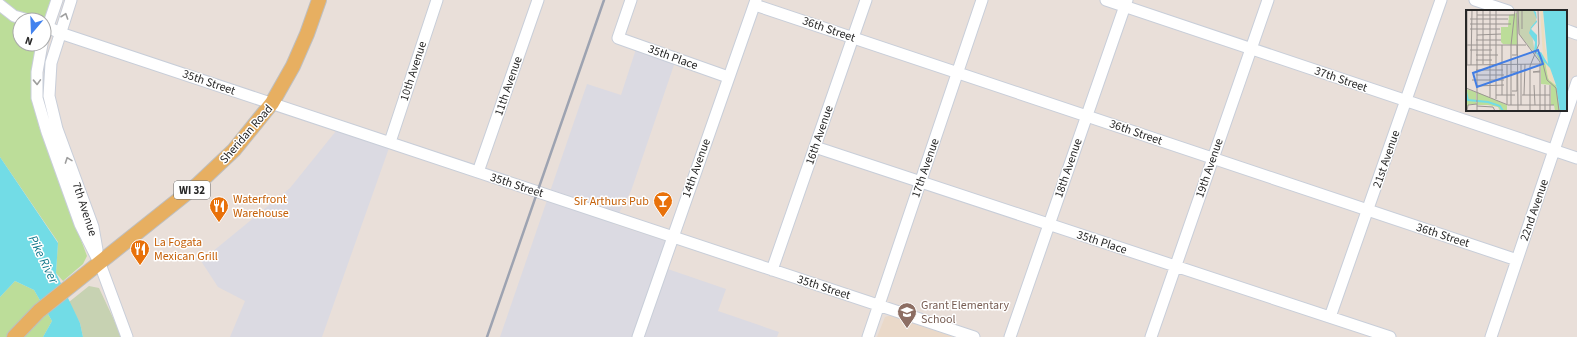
<svg xmlns="http://www.w3.org/2000/svg" width="1577" height="337" font-family="'Source Sans 3',sans-serif">
  <style>
    .industrial { fill: #dbdae2 }
    .education { fill: #ead9c9 }
    .green { fill: #bcdd99 }
    .cemetery { fill: #c7d2b2 }
    .water { fill: #72dce6 }
    .lines { fill: none; stroke-linecap: round; stroke-linejoin: round }
    .minor-casing { stroke: #c8ced9; stroke-width: 13 }
    .major-casing { stroke: #bebebe; stroke-width: 16 }
    .minor { stroke: #fff; stroke-width: 11 }
    .major { stroke: #e7af61; stroke-width: 14 }
    .rail { stroke: #9da3b1; stroke-width: 2.5 }
    .oneway { stroke: #9e9e9e }
    .labels { text-anchor: middle; stroke-width: 3; stroke-linejoin: round; paint-order: stroke }
    .shield { fill: #fff; stroke: #686868; stroke-width: 1 }
    .shield-label { font-size: 11px; font-weight: bold; fill: #272727 }
    .street-label { font-size: 12px; fill: #272727; stroke: #fff }
    .food-label { font-size: 12px; fill: #c56008; stroke: #fff; text-anchor: start }
    .education-label { font-size: 12px; fill: #785e54; stroke: #fff; text-anchor: start }
    .water-label { font-size: 13px; font-style: italic; fill: #157a8d; stroke: #fff }
    .inset-river { fill: none; stroke: #72dce6; stroke-width: 2 }
    .inset-road { fill: none; stroke: #9b9592; stroke-width: 1 }
    .view { fill: #417de4; fill-opacity: 0.15; stroke: #417de4; stroke-width: 2 }
    .inset-edge { fill: none; stroke: #272727; stroke-width: 2 }
  </style>
  <rect width="100%" height="100%" fill="#e9dfd9"/>
  <path class="industrial" d="M 636,49 L 675,62 L 631,191 L 613,224 L 665,241 L 659,266 L 726,289 L 718,311 L 779,332 L 777,337 L 500,337 L 587,84 L 621,95 Z
    M 336,131 L 389,148 L 322,337 L 230,337 L 245,301 L 218,287 L 201,261 L 290,188 Z"/>
  <path class="education" d="M 888,316 L 893,316 L 957,337 L 877,337 L 885,317 Z"/>
  <path class="green" d="M 0,0 L 52,0 L 44,24 L 44,20 L 20,20 L 20,44 L 37,44 L 32,84 L 39,127 L 87,256 L 83,264 L 63,281 L 56,273 L 58,242 L 0,157 Z
    M 15,281 L 34,290 L 52,321 L 43,337 L 0,337 L 0,297 Z"/>
  <path class="cemetery" d="M 89,286 L 99,288 L 122,337 L 83,337 L 80,323 L 69,302 Z"/>
  <path class="water" d="M 0,157 L 58,243 L 56,273 L 80,323 L 83,337 L 43,337 L 52,321 L 34,290 L 15,281 L 0,297 Z"/>
  <g class="lines">
    <g class="minor-casing">
      <path id="minor" d="M 71,0 L 51,63 L 49,96 L 57,129 L 93,227 L 97,250
        M 631,0 L 618,38 L 728,77
        M 1106,0 L 1577,158
        M 1475,0 L 1508,11
        M 0,5 L 14,16 L 28,20
        M 755,5 L 1517,260
        M 44,25 L 60,33 L 974,337
        M 1566,30 L 1577,34
        M 44,38 L 57,0
        M 42,44 L 37,72 L 37,98 L 47,132 L 80,224 L 100,264 L 127,337
        M 390,142 L 437,0
        M 815,147 L 1390,337
        M 478,172 L 538,0
        M 772,270 L 866,0
        M 1330,317 L 1441,0
        M 638,337 L 756,0
        M 868,337 L 982,0
        M 1010,337 L 1127,0
        M 1151,337 L 1268,0
        M 1491,337 L 1577,82"/>
    </g>
    <g class="major-casing">
      <path id="major" d="M 14,337 L 39,311 L 197,185 L 234,150 L 272,103 L 293,66 L 307,34 L 319,0"/>
    </g>
    <use href="#minor" class="minor"/>
    <use href="#major" class="major"/>
    <path class="rail" d="M 487,337 L 604,0"/>
  </g>
  <defs><path id="oneway-chevron" d="M-2-3.5L2.5 0L-2 3.5" fill="none" stroke-width="1.6" stroke-linecap="round" stroke-linejoin="round"/></defs>
  <g class="oneway">
    <use href="#oneway-chevron" transform="translate(65 16) rotate(-71)"/>
    <use href="#oneway-chevron" transform="translate(37 82) rotate(88)"/>
    <use href="#oneway-chevron" transform="translate(68 160) rotate(-110)"/>
  </g>
  <defs>
    <g id="bar-pin" transform="scale(1)"><path d="M0 17L-7.5 6A9.5 9.5 0 1 1 7.5 6Z" fill="#e8710a" stroke="#fff"/><path d="M-6-5H6L.8 .8V4.5H3.5V6h-7V4.5H-.8V.8Z" fill="#fff"/></g>
    <g id="restaurant-pin" transform="scale(1)"><path d="M0 17L-7.5 6A9.5 9.5 0 1 1 7.5 6Z" fill="#e8710a" stroke="#fff"/><path d="M-5-6h1v4h1v-4h1v4h1v-4h1v5L-1.5 .5V6h-2V.5L-5-1ZM5-6V6H3V1.5H1.5Q1.5-4 5-6Z" fill="#fff"/></g>
    <g id="school-pin" transform="scale(1)"><path d="M0 17L-7.5 6A9.5 9.5 0 1 1 7.5 6Z" fill="#8d6e63" stroke="#fff"/><path d="M0-5L7-2L0 1L-7-2ZM-4 1L0 2.5L4 1V4Q0 6-4 4Z" fill="#fff"/></g>
  </defs>
  <g fill-rule="evenodd">
    <use href="#bar-pin" x="663" y="201"/>
    <use href="#restaurant-pin" x="219" y="206"/>
    <use href="#restaurant-pin" x="140" y="249"/>
    <use href="#school-pin" x="907" y="312"/>
  </g>
  <g class="labels">
    <rect class="shield" x="174" y="181" width="36" height="18" rx="3"/>
    <g class="shield-label">
      <text x="192" y="194">WI 32</text>
    </g>
    <g class="street-label">
      <text transform="translate(829 29) rotate(19)" y="4">36th Street</text>
      <text transform="translate(673 57) rotate(20)" y="4">35th Place</text>
      <text transform="translate(413 71) rotate(-72)" y="4">10th Avenue</text>
      <text transform="translate(1341 79) rotate(19)" y="4">37th Street</text>
      <text transform="translate(209 82) rotate(19)" y="4">35th Street</text>
      <text transform="translate(508 86) rotate(-71)" y="4">11th Avenue</text>
      <text transform="translate(1136 132) rotate(19)" y="4">36th Street</text>
      <text transform="translate(246 134) rotate(-49)" y="4">Sheridan Road</text>
      <text transform="translate(819 135) rotate(-71)" y="4">16th Avenue</text>
      <text transform="translate(1386 159) rotate(-71)" y="4">21st Avenue</text>
      <text transform="translate(696 168) rotate(-70)" y="4">14th Avenue</text>
      <text transform="translate(925 168) rotate(-71)" y="4">17th Avenue</text>
      <text transform="translate(1068 168) rotate(-71)" y="4">18th Avenue</text>
      <text transform="translate(1209 168) rotate(-71)" y="4">19th Avenue</text>
      <text transform="translate(517 185) rotate(18)" y="4">35th Street</text>
      <text transform="translate(85 209) rotate(72)" y="4">7th Avenue</text>
      <text transform="translate(1534 210) rotate(-71)" y="4">22nd Avenue</text>
      <text transform="translate(1443 235) rotate(18)" y="4">36th Street</text>
      <text transform="translate(1102 242) rotate(18)" y="4">35th Place</text>
      <text transform="translate(824 287) rotate(18)" y="4">35th Street</text>
    </g>
    <g class="food-label">
      <text x="233" y="203">Waterfront<tspan x="233" dy="14">Warehouse</tspan></text>
      <text x="649" y="205" text-anchor="end">Sir Arthurs Pub</text>
      <text x="154" y="246">La Fogata<tspan x="154" dy="14">Mexican Grill</tspan></text>
    </g>
    <g class="education-label">
      <text x="921" y="309">Grant Elementary<tspan x="921" dy="14">School</tspan></text>
    </g>
    <g class="water-label">
      <text transform="translate(44 259) rotate(64)" y="5">Pike River</text>
    </g>
  </g>
  <g transform="translate(1466 10)">
    <rect width="101" height="101" fill="#e9dfd9"/>
    <path d="M 51,3 L 51,35 L 37,34 L 35,32 L 35,17 L 42,17 L 43,5 ZM 70,44 L 79,51 L 83,70 L 90,75 L 94,101 L 89,101 L 88,95 L 85,95 L 85,75 L 75,74 L 75,53 ZM 0,79 L 10,82 L 10,94 L 3,94 L 0,101 ZM 11,82 L 41,95 L 41,100 L 44,101 L 34,101 L 32,97 L 22,95 L 11,95 Z" fill="#bcdd99"/>
    <path d="M 74,0 L 77,0 L 79,37 L 89,75 L 82,68 L 79,51 L 81,53 L 81,50 L 77,46 Z" fill="#edddbe"/>
    <path d="M 52,0 L 67,0 L 70,5 L 70,12 L 65,17 L 69,44 L 53,24 Z" fill="#c7d2b2"/>
    <path d="M 67,0 L 70,2 L 71,10 L 71,12 L 65,19 L 71,25 L 71,43 L 75,42 L 82,54 L 77,0 L 101,0 L 101,101 L 94,101 L 90,75 L 84,58 L 68,41 L 69,32 L 63,23 L 65,17 L 71,10 Z" fill="#72dce6"/>
    <path class="inset-river" d="M 0,82 L 2,90 L 22,92 L 34,96 L 37,101"/>
    <path class="inset-road" d="M 11,0 L 11,101M 17,0 L 17,54M 24,0 L 24,87M 30,0 L 30,89M 51,0 L 52,101M 52,0 L 53,24 L 74,52 L 74,101M 11,5 L 49,5M 4,9 L 42,9M 4,14 L 45,14M 4,19 L 34,19M 56,19 L 56,0M 11,25 L 35,24M 10,30 L 35,30M 0,35 L 60,35M 36,35 L 36,85M 4,40 L 26,40M 10,45 L 32,45M 46,45 L 51,45 L 51,35M 10,50 L 26,50M 55,54 L 55,95M 0,55 L 77,54 L 81,70 L 90,78 L 93,101M 1,55 L 1,0M 5,55 L 6,0M 10,60 L 37,60M 74,61 L 67,62 L 74,62M 45,62 L 51,62 L 51,81 L 46,81M 10,65 L 38,65M 6,70 L 38,70M 68,75 L 69,95M 79,75 L 79,101M 84,75 L 84,101M 10,76 L 38,75M 0,78 L 42,95 L 64,95M 30,85 L 49,85M 56,85 L 84,85M 58,85 L 59,54M 41,94 L 41,54M 45,95 L 45,35 L 49,0M 64,95 L 88,95M 11,96 L 27,97 L 29,101M 1,101 L 2,95 L 11,94M 64,101 L 64,56 L 73,34 L 72,0"/>
    <path class="view" d="M 72,40 L 77,54 L 11,77 L 7,63 Z"/>
    <rect width="101" height="101" class="inset-edge"/>
  </g>
  <g transform="translate(32 32) rotate(199)"><circle r="19" fill="#ffffff" stroke="#a9a9a9"/>
  <path d="M0-3L7 15L0 10L-7 15Z" fill="#4282ee"/>
  <text y="-6" font-size="11" font-weight="bold" text-anchor="middle" fill="#272727">N</text>
  </g>
</svg>
